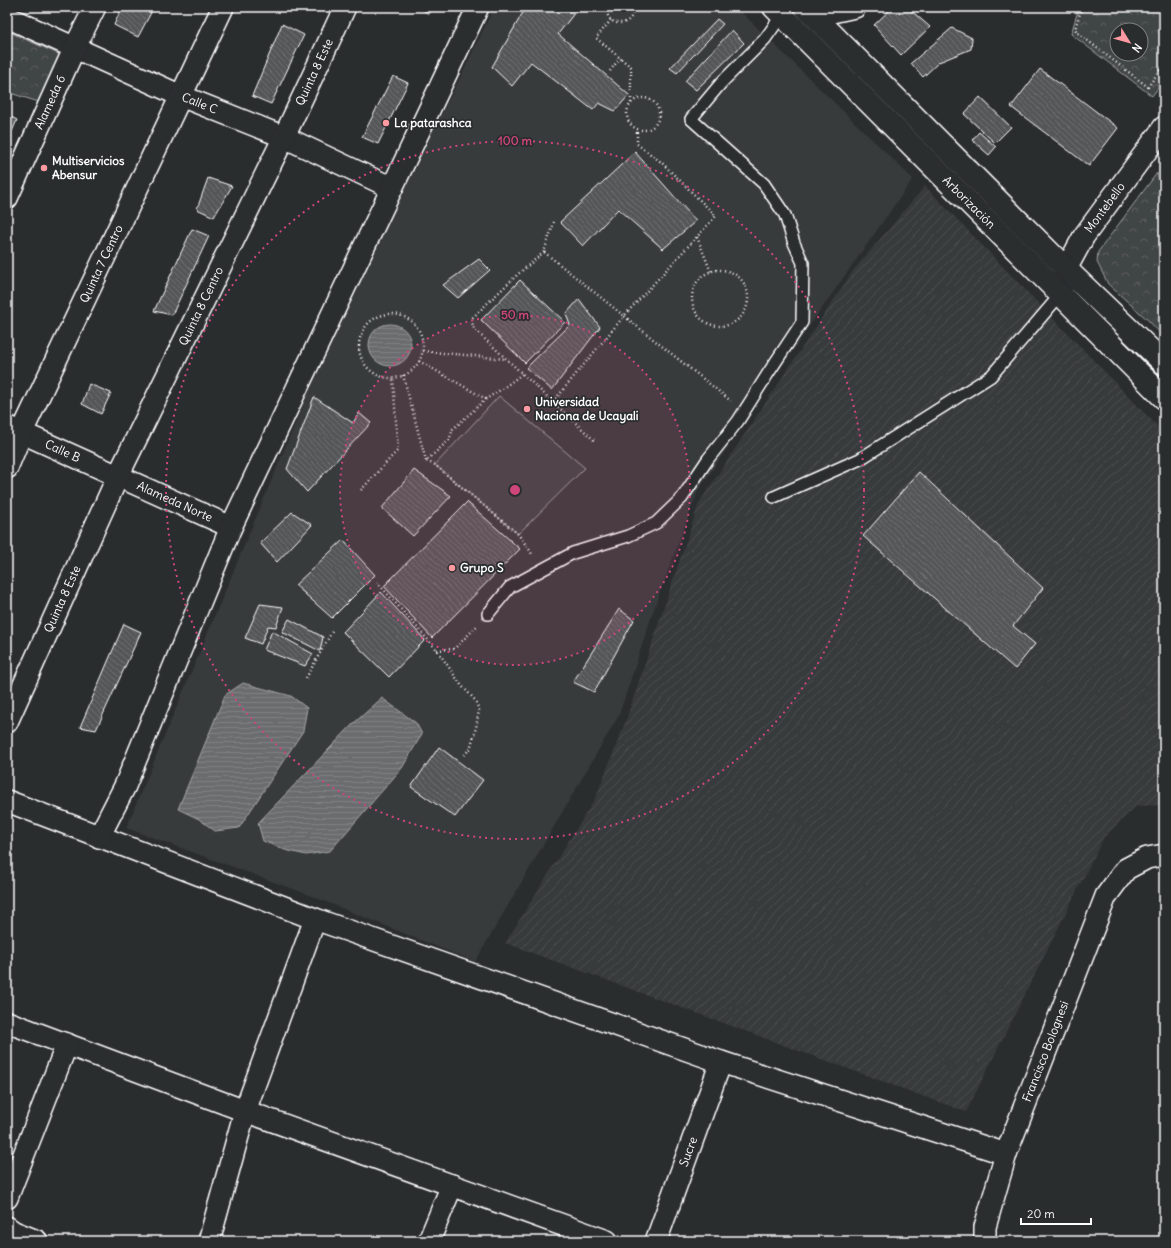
<svg xmlns="http://www.w3.org/2000/svg" width="1171" height="1248" font-family="Delius,sans-serif">
  <style>
    .built { fill: #373a3b }
    .industrial { fill: url(#industrial-furrows) }
    .green { fill: #414445; stroke: #a0a2a2 }
    .forest { fill: url(#forest-crowns); stroke: #a0a2a2; fill-rule: evenodd }
    .water { fill: url(#water-rules); stroke: #a6a7a7 }
    .building { fill: url(#building-back-hatch); stroke: #fff }
    .lines { fill: none; stroke-linecap: round; stroke-linejoin: round }
    .service-casing { stroke: #fff; stroke-width: 14 }
    .minor-casing { stroke: #fff; stroke-width: 24 }
    .primary-casing { stroke: #fff; stroke-width: 25 }
    .path { stroke: #fff; stroke-width: 2.5; stroke-dasharray: 1 3; stroke-linecap: butt }
    .service { stroke: #2a2d2e; stroke-width: 11 }
    .minor { stroke: #2a2d2e; stroke-width: 21 }
    .primary { stroke: #2a2d2e; stroke-width: 22 }
    .ring { fill: none; stroke: #ce467c; stroke-width: 2; stroke-dasharray: 2 4 }
    .poi-dot { fill: #ff9aa2; stroke: #2a2d2e; stroke-width: 1.5 }
    .labels { text-anchor: middle; stroke-width: 3.5; stroke-linejoin: round; paint-order: stroke }
    .street-label { font-size: 12px; fill: #fff; stroke: #2a2d2e }
    .poi-label { font-size: 12px; font-weight: bold; fill: #fff; stroke: #2a2d2e; text-anchor: start }
    .centre { fill: #ce467c; stroke: #2a2d2e; stroke-width: 2 }
    .ring-label { font-size: 12px; text-anchor: middle; font-weight: bold; fill: #ce467c; stroke: #2a2d2e; stroke-width: 3.5; stroke-linejoin: round; paint-order: stroke }
  </style>
  <defs>
    <pattern id="industrial-furrows" width="10" height="10" patternUnits="userSpaceOnUse"><rect width="10" height="10" fill="#373a3b"/><path d="M-1 1l2-2M0 10L10 0M9 11l2-2" fill="none" stroke="#4b4e4f"/></pattern>
    <pattern id="forest-crowns" width="20" height="18" patternUnits="userSpaceOnUse"><rect width="20" height="18" fill="#414445"/><path d="M2 6a3 3 0 1 1 6 0M12 15a3 3 0 1 1 6 0" fill="none" stroke="#5e6061"/></pattern>
    <pattern id="water-rules" width="6" height="5" patternUnits="userSpaceOnUse"><rect width="6" height="5" fill="#6a6c6d"/><path d="M0 2.5h6" fill="none" stroke="#808283"/></pattern>
    <pattern id="building-back-hatch" width="6" height="6" patternUnits="userSpaceOnUse"><rect width="6" height="6" fill="#555758"/><path d="M-1 5l2 2M0 0l6 6M5-1l2 2" fill="none" stroke="#6e7071"/></pattern>
  </defs>
  <rect width="100%" height="100%" fill="#2a2d2e"/>
  <filter id="ink" filterUnits="userSpaceOnUse"><feTurbulence type="fractalNoise" baseFrequency=".025" numOctaves="2"/><feDisplacementMap in="SourceGraphic" scale="8" xChannelSelector="R" yChannelSelector="G"/><feConvolveMatrix kernelMatrix="1 2 1 2 8 2 1 2 1" color-interpolation-filters="sRGB"/></filter>
  <g filter="url(#ink)">
    <path class="built" d="M 494,7 L 736,7 L 913,179 L 808,328 L 698,491 L 657,600 L 619,715 L 475,962 L 304,893 L 126,828 L 351,290 L 463,72 Z"/>
    <path class="industrial" d="M 925,186 L 1164,433 L 1164,805 L 1137,806 L 1104,837 L 966,1112 L 505,943 L 595,799 L 625,723 L 699,503 L 853,271 Z"/>
    <path class="green" d="M 499,396 L 585,468 L 518,534 L 435,465 Z"/>
    <path class="forest" d="M 1079,7 L 1164,7 L 1164,80 L 1152,96 L 1071,34 ZM 1117,30 L 1141,30 L 1141,54 L 1117,54 Z
      M 7,31 L 65,57 L 42,103 L 7,92 Z
      M 1157,173 L 1164,197 L 1164,337 L 1149,321 L 1108,284 L 1097,262 L 1098,252 Z"/>
    <path class="water" d="M369 345a21 21 0 1 1 42 0a21 21 0 1 1-42 0Z
      M 243,683 L 291,696 L 307,708 L 303,731 L 239,828 L 215,831 L 199,819 L 178,809 L 225,695 Z
      M 382,698 L 416,723 L 422,734 L 402,768 L 330,851 L 306,855 L 285,850 L 263,841 L 258,823 L 354,723 Z"/>
    <path class="building" d="M 122,7 L 154,7 L 138,37 L 114,25 Z
      M 419,7 L 433,7 L 429,14 Z
      M 526,7 L 579,7 L 558,34 L 629,95 L 615,111 L 599,103 L 593,110 L 531,62 L 512,86 L 492,67 Z
      M 893,7 L 907,7 L 930,27 L 901,55 L 874,25 Z
      M 717,19 L 723,24 L 677,73 L 670,68 Z
      M 282,24 L 304,35 L 271,104 L 252,96 Z
      M 952,28 L 972,38 L 971,49 L 939,62 L 923,77 L 911,63 Z
      M 732,30 L 744,43 L 696,90 L 685,81 Z
      M 1040,69 L 1118,128 L 1089,166 L 1011,107 Z
      M 393,76 L 408,83 L 378,144 L 362,137 Z
      M 980,97 L 1011,127 L 995,143 L 964,114 Z
      M 7,115 L 17,120 L 7,143 Z
      M 979,132 L 996,147 L 989,155 L 972,140 Z
      M 635,152 L 696,221 L 663,249 L 618,209 L 583,246 L 560,222 Z
      M 208,178 L 232,186 L 214,217 L 197,209 Z
      M 192,229 L 209,236 L 172,315 L 154,311 Z
      M 479,259 L 490,270 L 458,298 L 443,285 Z
      M 520,280 L 565,322 L 525,363 L 481,320 Z
      M 579,299 L 600,327 L 552,390 L 526,368 L 570,325 L 566,314 Z
      M 89,384 L 111,393 L 101,414 L 82,404 Z
      M 314,397 L 353,423 L 359,413 L 371,423 L 307,492 L 287,469 Z
      M 414,470 L 451,496 L 413,536 L 382,508 Z
      M 919,472 L 1043,588 L 1013,626 L 1035,644 L 1015,669 L 863,536 Z
      M 467,502 L 520,549 L 432,638 L 384,586 Z
      M 292,512 L 312,525 L 277,562 L 260,543 Z
      M 343,540 L 375,575 L 332,618 L 295,585 Z
      M 381,592 L 425,640 L 389,677 L 343,632 Z
      M 260,604 L 283,607 L 276,627 L 268,626 L 261,644 L 245,638 Z
      M 619,609 L 634,620 L 594,692 L 573,682 Z
      M 289,619 L 323,637 L 320,651 L 282,632 Z
      M 124,624 L 141,632 L 96,730 L 80,727 Z
      M 272,631 L 313,654 L 305,666 L 264,650 Z
      M 439,747 L 483,780 L 455,817 L 411,787 Z"/>
    <g class="lines">
      <g class="service-casing">
        <path id="service" d="M 774,497 L 860,459 L 991,376 L 1060,295
          M 488,614 L 510,587 L 573,553 L 628,536 L 656,523 L 682,498 L 708,459 L 738,421 L 769,372 L 802,322 L 803,263 L 794,243 L 785,215 L 764,184 L 691,119 L 722,82 L 765,39 L 782,15"/>
      </g>
      <g class="minor-casing">
        <g id="minor">
          <path d="M 811,13 L 832,12 L 855,7"/>
          <path id="s1" d="M 7,17 L 181,96 L 284,137 L 392,188"/>
          <path id="s2" d="M 7,198 L 75,47 L 95,7"/>
          <path id="s3" d="M 1063,285 L 1066,269 L 1084,236 L 1164,127"/>
          <path id="s4" d="M 7,426 L 231,527"/>
          <path id="s5" d="M 7,468 L 22,432 L 223,7"/>
          <path id="s6" d="M 7,722 L 118,476 L 284,137 L 345,7"/>
          <path d="M 7,801 L 315,919 L 245,1111 L 209,1241"/>
          <path d="M 99,837 L 125,786 L 231,527 L 478,7"/>
          <path d="M 315,919 L 721,1062 L 1006,1154"/>
          <path d="M 7,1022 L 245,1111 L 607,1241"/>
          <path d="M 7,1198 L 67,1044"/>
          <path d="M 7,1227 L 14,1232 L 37,1241"/>
          <path d="M 429,1241 L 452,1185"/>
          <path id="s7" d="M 656,1241 L 721,1062"/>
          <path id="s8" d="M 985,1241 L 985,1227 L 1006,1154 L 1106,896 L 1126,869 L 1147,858 L 1164,855"/>
        </g>
      </g>
      <g class="primary-casing">
        <g id="primary">
          <path id="s9" d="M 774,7 L 1164,398"/>
          <path d="M 805,7 L 1066,269 L 1164,363"/>
        </g>
      </g>
      <path class="path" d="M 607,7 C 604,28 635,29 633,7
        M 1082,7 L 1075,29 L 1079,34 L 1148,87 L 1164,64
        M 611,20 L 596,38 L 631,67 L 631,103
        M 610,71 L 620,58
        M627 114a16 16 0 1 1 32 0a16 16 0 1 1-32 0Z
        M 554,222 L 544,252 L 624,316 L 716,216 L 661,162 L 637,144 L 637,129
        M 697,237 L 711,272
        M 544,252 L 517,275 L 471,319 L 474,329 L 594,440
        M692 298a28 28 0 1 1 56 0a28 28 0 1 1-56 0Z
        M359 346a32 32 0 1 1 64 0a32 32 0 1 1-64 0Z
        M 423,351 L 506,359
        M 419,361 L 486,399
        M 522,374 L 502,389 L 486,399 L 453,429 L 449,440 L 426,461 L 435,465 L 518,534 L 531,552 L 532,555
        M 403,375 L 426,461
        M 553,402 L 624,316 L 731,401
        M 361,490 L 398,450 L 393,378
        M 377,582 L 437,650 L 461,685 L 475,700 L 479,710 L 476,728 L 470,749 L 463,756
        M 437,650 L 454,649 L 477,626
        M 306,678 L 333,630"/>
      <use href="#service" class="service"/>
      <use href="#minor" class="minor"/>
      <use href="#primary" class="primary"/>
    </g>
  </g>
  <circle cx="515" cy="490" r="175" fill="#ce467c" fill-opacity=".12"/>
  <g class="ring">
    <circle cx="515" cy="490" r="175"/>
    <circle cx="515" cy="490" r="349"/>
  </g>
  <g class="poi-dot">
    <circle cx="386" cy="123" r="4"/>
    <circle cx="44" cy="168" r="4"/>
    <circle cx="527" cy="409" r="4"/>
    <circle cx="452" cy="568" r="4"/>
  </g>
  <g class="labels">
    <g class="street-label">
      <text dy="4" stroke="none"><textPath href="#s6" startOffset="719">Quinta 8 Este</textPath></text>
      <text dy="4" stroke="none"><textPath href="#s2" startOffset="105">Alameda 6</textPath></text>
      <text dy="4" stroke="none"><textPath href="#s1" startOffset="211">Calle C</textPath></text>
      <text dy="4" stroke="none"><textPath href="#s9" startOffset="276">Arborización</textPath></text>
      <text dy="4" stroke="none"><textPath href="#s3" startOffset="89">Montebello</textPath></text>
      <text dy="4" stroke="none"><textPath href="#s5" startOffset="225">Quinta 7 Centro</textPath></text>
      <text dy="4" stroke="none"><textPath href="#s6" startOffset="459">Quinta 8 Centro</textPath></text>
      <text dy="4" stroke="none"><textPath href="#s4" startOffset="61">Calle B</textPath></text>
      <text dy="4" stroke="none"><textPath href="#s4" startOffset="184">Alameda Norte</textPath></text>
      <text dy="4" stroke="none"><textPath href="#s6" startOffset="135">Quinta 8 Este</textPath></text>
      <text dy="4" stroke="none"><textPath href="#s8" startOffset="200">Francisco Bolognesi</textPath></text>
      <text dy="4" stroke="none"><textPath href="#s7" startOffset="95">Sucre</textPath></text>
    </g>
    <g class="poi-label">
      <text x="394" y="127">La patarashca</text>
      <text x="52" y="165">Multiservicios<tspan x="52" dy="14">Abensur</tspan></text>
      <text x="535" y="406">Universidad<tspan x="535" dy="14">Naciona de Ucayali</tspan></text>
      <text x="460" y="572">Grupo S</text>
    </g>
  </g>
  <circle cx="515" cy="490" r="6" class="centre"/>
  <g class="ring-label">
    <text x="515" y="145">100 m</text>
    <text x="515" y="319">50 m</text>
  </g>
  <rect width="1171" height="1248" fill="none" stroke="#2a2d2e" stroke-width="24"/>
  <rect x="12" y="12" width="1147" height="1224" fill="none" stroke="#fff" stroke-width="1.5" filter="url(#ink)"/>
  <g transform="translate(1129 42) rotate(127)"><circle r="19" fill="#2a2d2e" stroke="#7f8182"/>
  <path d="M0-3L7 15L0 10L-7 15Z" fill="#ff9aa2"/>
  <text y="-6" font-size="11" font-weight="bold" text-anchor="middle" fill="#ffffff">N</text>
  </g>
  <path d="M1021 1218v6h70v-6" fill="none" stroke="#ffffff" stroke-width="2"/>
  <text x="1027" y="1218" font-size="12" fill="#ffffff" stroke="#2a2d2e" stroke-width="3" paint-order="stroke">20 m</text>
</svg>
